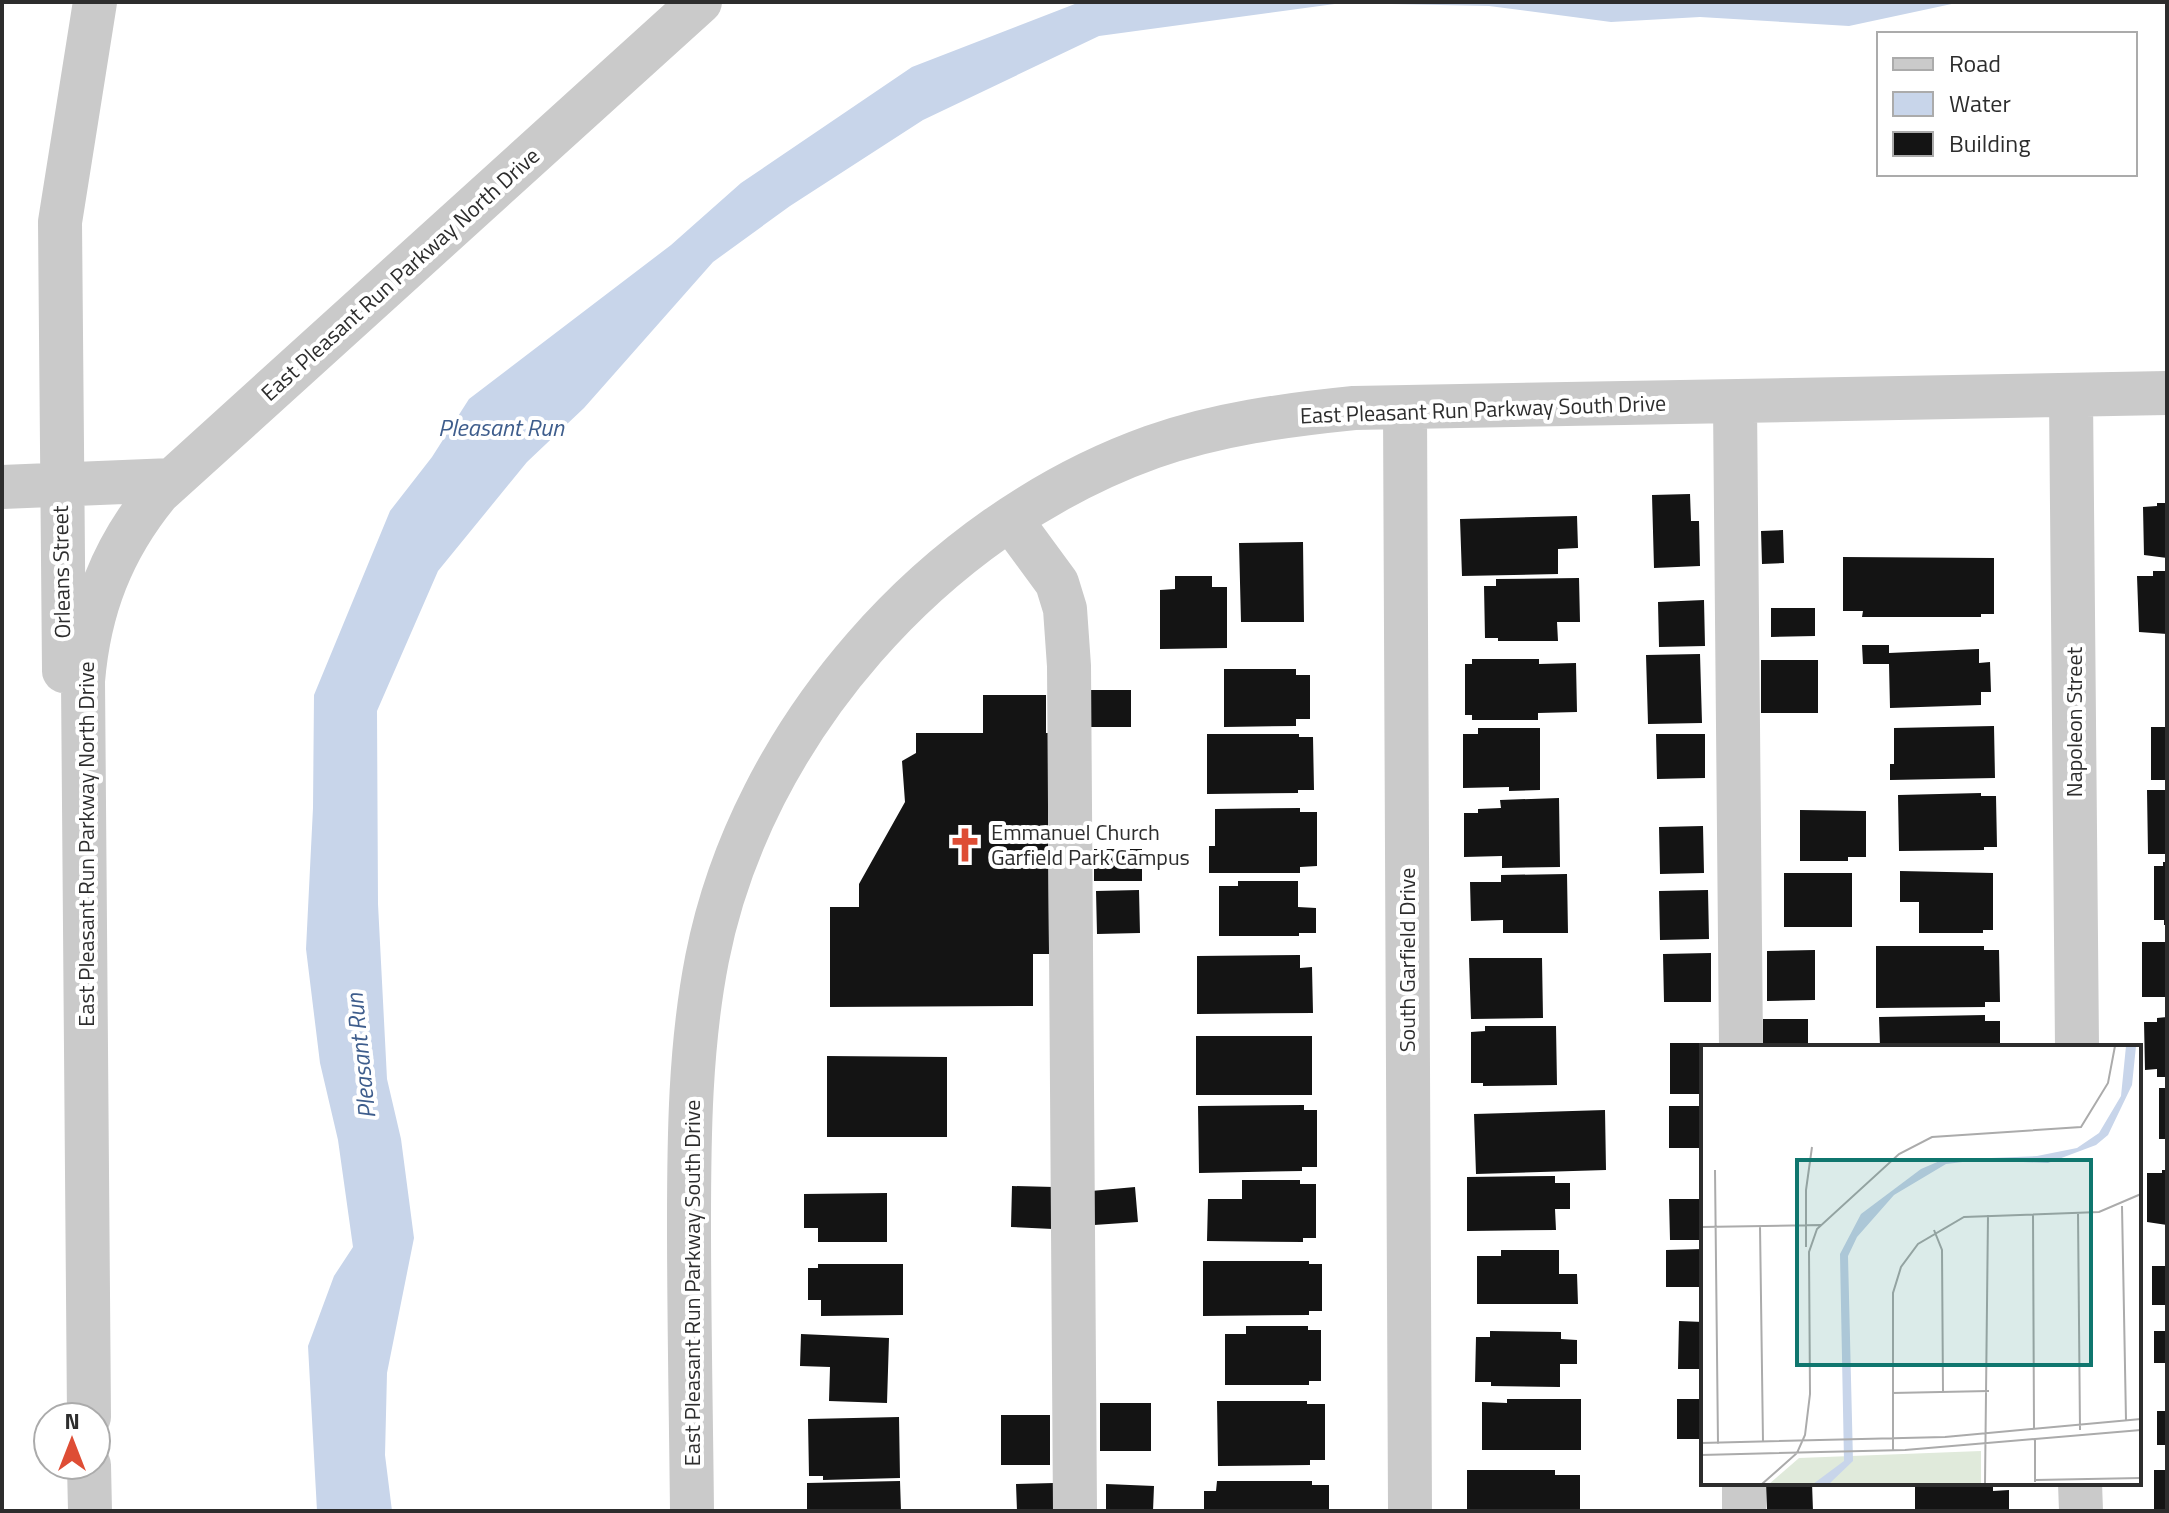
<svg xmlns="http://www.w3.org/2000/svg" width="2169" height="1513" font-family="'Titillium Web',sans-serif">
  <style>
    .water { fill: #c8d5ea }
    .building { fill: #141414 }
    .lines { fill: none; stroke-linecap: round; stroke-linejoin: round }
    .minor { stroke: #cacaca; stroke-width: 44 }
    .labels { text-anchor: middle; stroke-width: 8; stroke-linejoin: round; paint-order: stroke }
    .street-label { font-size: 22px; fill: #2d2d2d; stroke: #fff }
    .poi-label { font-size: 22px; fill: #2d2d2d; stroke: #fff; text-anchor: start }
    .water-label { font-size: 24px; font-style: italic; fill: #3e5d8c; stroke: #fff }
    .inset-road { fill: none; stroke: #ababab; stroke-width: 2 }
    .view { fill: #0f766e; fill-opacity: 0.15; stroke: #0f766e; stroke-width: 4 }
    .inset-edge { fill: none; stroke: #2d2d2d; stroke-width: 4 }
  </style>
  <rect width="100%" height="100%" fill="#fff"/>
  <path class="water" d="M 1080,2 L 1961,2 L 1849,26 L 1700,17 L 1611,22 L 1489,6 L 1342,3 L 1099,36 L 923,120 L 790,206 L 713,262 L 584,408 L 527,462 L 438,571 L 377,711 L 378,904 L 387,1079 L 401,1139 L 414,1238 L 387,1373 L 385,1455 L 392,1511 L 317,1511 L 308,1346 L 334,1276 L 353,1247 L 338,1140 L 320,1063 L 306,949 L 313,808 L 314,695 L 390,511 L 432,457 L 469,399 L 671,245 L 741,183 L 912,67 Z"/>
  <path class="building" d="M 1690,494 L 1691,521 L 1699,521 L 1700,566 L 1654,568 L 1652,495 Z
    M 2157,503 L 2167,503 L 2167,558 L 2144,555 L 2143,507 L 2157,506 Z
    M 1577,516 L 1578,548 L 1558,549 L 1558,574 L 1462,576 L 1460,519 Z
    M 1783,530 L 1784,563 L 1762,564 L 1761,531 Z
    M 1303,542 L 1304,622 L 1241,622 L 1239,543 Z
    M 1843,557 L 1994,558 L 1994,614 L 1981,614 L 1981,617 L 1862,617 L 1863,611 L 1843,611 Z
    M 2153,571 L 2167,571 L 2167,634 L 2139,632 L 2137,576 L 2153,576 Z
    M 1175,576 L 1212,576 L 1212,587 L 1227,587 L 1227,648 L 1160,649 L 1160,590 L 1175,589 Z
    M 1579,578 L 1580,622 L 1557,622 L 1558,641 L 1498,641 L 1498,638 L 1485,638 L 1484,586 L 1496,586 L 1496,579 Z
    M 1704,600 L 1705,646 L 1659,647 L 1658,602 Z
    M 1771,608 L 1815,608 L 1815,636 L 1771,637 Z
    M 1862,645 L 1889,645 L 1889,653 L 1979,649 L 1979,663 L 1990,662 L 1991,692 L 1981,692 L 1981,705 L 1890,708 L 1889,664 L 1863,664 Z
    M 1700,654 L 1702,723 L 1648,724 L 1646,655 Z
    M 1472,659 L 1539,659 L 1539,664 L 1576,663 L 1577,712 L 1538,713 L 1538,720 L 1472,720 L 1472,715 L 1465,715 L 1465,664 L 1472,664 Z
    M 1761,660 L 1818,660 L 1818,713 L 1761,713 Z
    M 1224,669 L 1296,669 L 1296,675 L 1310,675 L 1310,719 L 1296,719 L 1296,726 L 1224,727 Z
    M 1088,690 L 1131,690 L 1131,727 L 1088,727 Z
    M 983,695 L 1046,695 L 1046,733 L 1054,733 L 1054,805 L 1048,805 L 1049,954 L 1033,954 L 1033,1006 L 830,1007 L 830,907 L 859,907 L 859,884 L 905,802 L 902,761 L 916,753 L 916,733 L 983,733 Z
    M 1994,726 L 1995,778 L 1890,780 L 1890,764 L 1894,764 L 1894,728 Z
    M 2151,727 L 2167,727 L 2167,780 L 2151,780 Z
    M 1478,728 L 1540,728 L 1540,790 L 1509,791 L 1509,787 L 1463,788 L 1463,734 L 1478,734 Z
    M 1207,734 L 1299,734 L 1299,737 L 1313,737 L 1314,790 L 1298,790 L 1298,793 L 1207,794 Z
    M 1656,734 L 1705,734 L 1705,778 L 1657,779 Z
    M 2147,790 L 2167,790 L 2167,854 L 2148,854 Z
    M 1981,793 L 1981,796 L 1996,796 L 1997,847 L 1984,847 L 1984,850 L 1899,851 L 1898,795 Z
    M 1559,798 L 1560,867 L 1502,868 L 1502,856 L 1464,857 L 1464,813 L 1478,813 L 1478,809 L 1501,808 L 1500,800 Z
    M 1300,808 L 1300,812 L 1317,812 L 1317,866 L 1300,867 L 1300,873 L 1209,873 L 1209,846 L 1215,846 L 1215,809 Z
    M 1800,810 L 1866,811 L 1866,857 L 1848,857 L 1848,861 L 1800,861 Z
    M 1703,826 L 1704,873 L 1660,874 L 1659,827 Z
    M 1094,849 L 1142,849 L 1142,881 L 1094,881 Z
    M 2163,862 L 2167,862 L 2167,925 L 2164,925 L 2164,920 L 2154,920 L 2154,866 L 2163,866 Z
    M 1900,871 L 1993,873 L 1993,930 L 1983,930 L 1983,933 L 1919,933 L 1919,902 L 1900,902 Z
    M 1784,873 L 1852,873 L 1852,927 L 1784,927 Z
    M 1567,874 L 1568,933 L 1503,933 L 1503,920 L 1471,921 L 1470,882 L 1501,882 L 1501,875 Z
    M 1238,881 L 1298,881 L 1298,907 L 1316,908 L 1316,933 L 1299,933 L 1299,936 L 1219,936 L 1219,886 L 1238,886 Z
    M 1139,890 L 1140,933 L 1097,934 L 1096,891 Z
    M 1708,890 L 1709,939 L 1660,940 L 1659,891 Z
    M 2142,942 L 2167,942 L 2167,997 L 2142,997 Z
    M 1876,946 L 1984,946 L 1984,950 L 1999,950 L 2000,1002 L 1985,1002 L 1985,1007 L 1876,1008 Z
    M 1815,950 L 1815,1000 L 1767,1001 L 1767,951 Z
    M 1711,953 L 1711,1002 L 1664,1002 L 1663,954 Z
    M 1300,955 L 1300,968 L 1312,967 L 1313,1013 L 1197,1014 L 1197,956 Z
    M 1469,958 L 1542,958 L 1543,1018 L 1471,1019 Z
    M 1985,1015 L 1985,1021 L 2000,1021 L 2000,1047 L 1880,1047 L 1879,1017 Z
    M 2167,1017 L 2167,1077 L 2157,1077 L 2157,1069 L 2145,1070 L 2144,1022 L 2157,1022 L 2157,1018 Z
    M 1763,1019 L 1808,1019 L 1808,1047 L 1763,1047 Z
    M 1485,1026 L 1556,1026 L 1557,1085 L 1483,1086 L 1483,1083 L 1471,1083 L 1471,1032 L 1485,1031 Z
    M 1196,1036 L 1312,1036 L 1312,1095 L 1196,1095 Z
    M 1670,1043 L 1717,1043 L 1717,1047 L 1703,1047 L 1703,1094 L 1670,1094 Z
    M 827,1056 L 947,1057 L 947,1137 L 827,1137 Z
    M 2159,1088 L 2167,1088 L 2167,1139 L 2159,1139 Z
    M 1304,1105 L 1304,1110 L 1317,1110 L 1317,1167 L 1302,1167 L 1302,1171 L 1199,1173 L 1198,1106 Z
    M 1669,1106 L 1703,1106 L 1703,1148 L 1669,1148 Z
    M 1605,1110 L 1606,1170 L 1476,1174 L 1474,1114 Z
    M 2162,1170 L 2167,1170 L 2167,1225 L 2147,1222 L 2147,1173 L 2162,1173 Z
    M 1555,1176 L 1555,1183 L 1570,1183 L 1570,1209 L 1555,1209 L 1556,1230 L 1467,1231 L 1467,1177 Z
    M 1242,1180 L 1300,1180 L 1300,1184 L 1316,1184 L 1316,1238 L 1303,1238 L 1303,1242 L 1207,1241 L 1208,1199 L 1242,1199 Z
    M 1012,1186 L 1054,1187 L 1053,1229 L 1011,1227 Z
    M 1135,1187 L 1138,1222 L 1094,1225 L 1091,1191 Z
    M 887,1193 L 887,1242 L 818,1242 L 818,1228 L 804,1228 L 804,1194 Z
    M 1669,1199 L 1703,1199 L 1703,1240 L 1670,1240 Z
    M 1703,1249 L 1703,1287 L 1666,1287 L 1666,1250 Z
    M 1501,1250 L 1559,1250 L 1559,1274 L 1577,1274 L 1578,1304 L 1477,1304 L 1477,1256 L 1501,1256 Z
    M 1203,1261 L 1309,1261 L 1309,1264 L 1322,1264 L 1322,1311 L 1309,1311 L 1309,1315 L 1203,1316 Z
    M 818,1264 L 903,1264 L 903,1315 L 821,1316 L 821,1300 L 808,1300 L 808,1268 L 818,1268 Z
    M 2152,1266 L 2167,1266 L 2167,1305 L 2152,1305 Z
    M 1679,1321 L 1703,1322 L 1703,1369 L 1678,1369 Z
    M 1246,1326 L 1308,1326 L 1308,1330 L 1321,1330 L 1321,1381 L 1309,1381 L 1309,1385 L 1225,1385 L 1225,1334 L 1246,1334 Z
    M 1490,1331 L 1561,1332 L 1561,1339 L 1577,1340 L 1577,1364 L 1560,1364 L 1560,1387 L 1491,1386 L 1491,1382 L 1475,1382 L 1476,1337 L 1490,1337 Z
    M 2154,1331 L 2167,1331 L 2167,1363 L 2154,1363 Z
    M 801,1334 L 889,1338 L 887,1403 L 829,1401 L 830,1367 L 800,1366 Z
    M 1507,1399 L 1581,1399 L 1581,1450 L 1482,1450 L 1482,1402 L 1507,1403 Z
    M 1677,1399 L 1703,1399 L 1703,1439 L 1677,1439 Z
    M 1217,1401 L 1307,1401 L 1307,1404 L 1325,1404 L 1325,1460 L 1310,1460 L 1310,1465 L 1218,1466 Z
    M 1100,1403 L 1151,1403 L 1151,1451 L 1100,1451 Z
    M 2157,1411 L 2167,1411 L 2167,1445 L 2157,1445 Z
    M 1001,1415 L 1050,1415 L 1050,1465 L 1001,1465 Z
    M 899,1417 L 900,1478 L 823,1480 L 823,1476 L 809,1476 L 808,1419 Z
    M 1467,1470 L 1555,1470 L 1555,1475 L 1580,1475 L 1580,1511 L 1467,1511 Z
    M 2154,1470 L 2167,1470 L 2167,1511 L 2154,1511 Z
    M 900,1481 L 901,1511 L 807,1511 L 807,1483 Z
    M 1217,1481 L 1312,1481 L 1312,1485 L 1329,1485 L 1329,1511 L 1204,1511 L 1204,1491 L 1216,1491 Z
    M 1054,1483 L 1055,1511 L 1017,1511 L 1016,1484 Z
    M 1766,1483 L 1812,1483 L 1813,1511 L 1767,1511 Z
    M 1915,1483 L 1993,1483 L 1993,1491 L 2009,1490 L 2009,1511 L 1915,1511 Z
    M 1106,1484 L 1154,1486 L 1153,1511 L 1106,1511 Z"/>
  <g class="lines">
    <path class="minor" d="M 2071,397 L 2077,1047
      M 1735,403 L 1741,1047
      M 1405,408 L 1410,1511
      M 2,487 L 172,480
      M 1010,519 L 1057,583 L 1065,609 L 1069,666 L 1075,1511
      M 64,671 L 60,222 L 95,2
      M 89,1417 L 83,681 C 89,609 112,549 158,493 L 700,2
      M 89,1465 L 90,1511
      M 1744,1483 L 1744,1511
      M 2080,1483 L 2081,1511
      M 692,1511 C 691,1415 689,1319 689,1224 C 689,1136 690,1046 707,959 C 751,733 934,525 1152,447 C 1217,424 1285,415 1354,408 L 2167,393"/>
  </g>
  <defs>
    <g id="church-bare" transform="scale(2.76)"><path d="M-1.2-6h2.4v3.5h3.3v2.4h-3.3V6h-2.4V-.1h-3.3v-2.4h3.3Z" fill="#de4d35" stroke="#fff" stroke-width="2.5" paint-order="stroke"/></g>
  </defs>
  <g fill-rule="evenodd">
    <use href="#church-bare" x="965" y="845"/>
  </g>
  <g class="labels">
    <g class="street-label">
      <text transform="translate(400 274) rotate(-42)" y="8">East Pleasant Run Parkway North Drive</text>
      <text transform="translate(1483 409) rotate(-2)" y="8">East Pleasant Run Parkway South Drive</text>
      <text transform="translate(61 572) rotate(-91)" y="8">Orleans Street</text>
      <text transform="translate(2074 722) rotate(-90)" y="8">Napoleon Street</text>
      <text transform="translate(86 844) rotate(-90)" y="8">East Pleasant Run Parkway North Drive</text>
      <text transform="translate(1407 960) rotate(-90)" y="8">South Garfield Drive</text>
      <text transform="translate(692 1283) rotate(-90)" y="8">East Pleasant Run Parkway South Drive</text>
    </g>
    <g class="poi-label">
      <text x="991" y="840">Emmanuel Church<tspan x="991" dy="25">Garfield Park Campus</tspan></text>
    </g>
    <g class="water-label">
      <text x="501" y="436">Pleasant Run</text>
      <text transform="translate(361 1056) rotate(-96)" y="8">Pleasant Run</text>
    </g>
  </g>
  <g transform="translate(1701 1045)">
    <rect width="440" height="440" fill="#fff"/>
    <path d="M 280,406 L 280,439 L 68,439 L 98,413 Z" fill="#e0eadb"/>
    <path d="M 425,1 L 435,1 L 431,40 L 407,90 L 395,100 L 347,118 L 278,115 L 245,119 L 193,150 L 156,192 L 147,211 L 152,416 L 128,439 L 112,439 L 143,416 L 139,209 L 160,169 L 220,124 L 241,115 L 336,111 L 376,103 L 398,88 L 420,51 Z" fill="#c8d5ea"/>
    <path class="inset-road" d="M 14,125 L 17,399M 421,161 L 425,375M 377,168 L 379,385M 332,169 L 333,383M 59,181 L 62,397M 0,182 L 120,180M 233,185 L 241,205 L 242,347M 105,202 L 105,145 L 111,102M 191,348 L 288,346M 334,395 L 334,437M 0,398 L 244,392 L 440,374M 192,406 L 192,248 L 200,222 L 217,199 L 263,172 L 398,167 L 440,149M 0,410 L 204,405 L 440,385M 334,435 L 440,433M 61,439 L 96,408 L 104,390 L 109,349 L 108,207 L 116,184 L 198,109 L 231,92 L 380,82 L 407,38 L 414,1M 284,439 L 287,170"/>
    <path class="view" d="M 96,115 L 390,115 L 390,320 L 96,320 Z"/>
    <rect width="440" height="440" class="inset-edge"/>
  </g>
  <rect width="2169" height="1513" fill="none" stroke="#2d2d2d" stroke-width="8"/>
  <rect x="1877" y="32" width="260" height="144" fill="#ffffff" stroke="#ababab" stroke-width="2"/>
  <rect x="1893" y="58" width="40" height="12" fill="#cacaca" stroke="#ababab" stroke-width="2"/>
  <text x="1949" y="72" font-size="24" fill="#2d2d2d">Road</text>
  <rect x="1893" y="92" width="40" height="24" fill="#c8d5ea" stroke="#ababab" stroke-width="2"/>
  <text x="1949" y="112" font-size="24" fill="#2d2d2d">Water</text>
  <rect x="1893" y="132" width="40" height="24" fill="#141414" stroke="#ababab" stroke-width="2"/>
  <text x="1949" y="152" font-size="24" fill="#2d2d2d">Building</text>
  <g transform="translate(72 1441)"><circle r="38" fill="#ffffff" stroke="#ababab" stroke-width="2"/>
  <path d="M0-6L14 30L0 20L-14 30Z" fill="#de4d35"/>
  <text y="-12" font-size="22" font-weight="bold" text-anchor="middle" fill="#2d2d2d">N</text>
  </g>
</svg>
